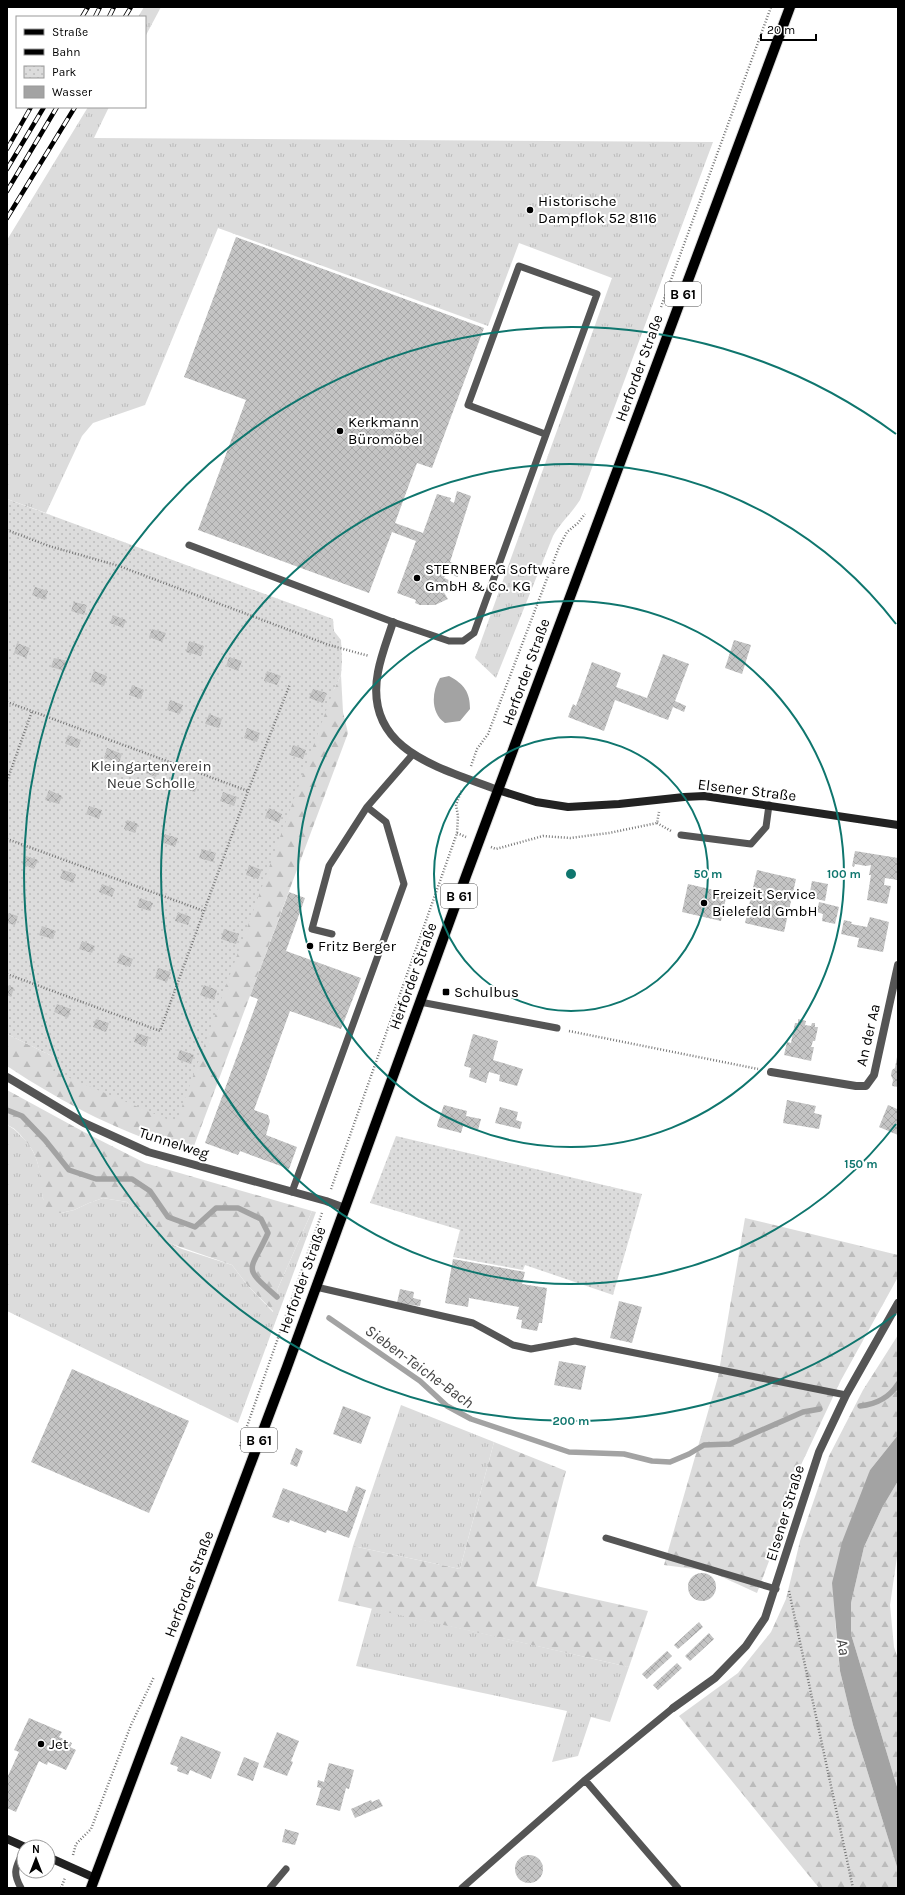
<svg xmlns="http://www.w3.org/2000/svg" width="905" height="1895" font-family="Karla,sans-serif">
  <style>
    .grass { fill: url(#grass-tufts) }
    .forest { fill: url(#forest-firs) }
    .park { fill: url(#park-dots) }
    .water { fill: #a3a3a3 }
    .lines { fill: none; stroke-linecap: round; stroke-linejoin: round }
    .stream { stroke: #a3a3a3; stroke-width: 5.5 }
    .building { fill: url(#building-cross-hatch) }
    .primary-casing { stroke: #dbdbdb; stroke-width: 12 }
    .path { stroke: #777; stroke-width: 2.5; stroke-dasharray: 1 2; stroke-linecap: butt }
    .service { stroke: #555; stroke-width: 7 }
    .minor { stroke: #555; stroke-width: 8 }
    .secondary { stroke: #222; stroke-width: 8 }
    .primary { stroke: #000; stroke-width: 10 }
    .rail-casing { stroke: #000; stroke-width: 4.5 }
    .rail { stroke: #fff; stroke-width: 3; stroke-dasharray: 9; stroke-linecap: butt }
    .ring { fill: none; stroke: #0f766e; stroke-width: 2 }
    .poi-dot { fill: #000; stroke: #fff; stroke-width: 1.5 }
    .labels { text-anchor: middle; stroke-width: 4; stroke-linejoin: round; paint-order: stroke }
    .shield { fill: #fff; stroke: #4c4c4c; stroke-width: 1 }
    .shield-label { font-size: 14px; font-weight: bold; fill: #000 }
    .poi-label { font-size: 15px; fill: #000; stroke: #fff; text-anchor: start }
    .street-label { font-size: 15px; fill: #000; stroke: #fff }
    .park-label { font-size: 15px; fill: #333; stroke: #fff }
    .water-label { font-size: 16px; font-style: italic; fill: #444; stroke: #fff }
    .centre { fill: #0f766e; stroke: #fff; stroke-width: 2 }
    .ring-label { font-size: 12px; text-anchor: middle; font-weight: bold; fill: #0f766e; stroke: #fff; stroke-width: 4; stroke-linejoin: round; paint-order: stroke }
  </style>
  <defs>
    <pattern id="grass-tufts" width="24" height="20" patternUnits="userSpaceOnUse"><rect width="24" height="20" fill="#dcdcdc"/><path d="M3 7l-1-3M5 7V3M7 7l1-3M15 17l-1-3M17 17v-4M19 17l1-3" fill="none" stroke="#bbb"/></pattern>
    <pattern id="forest-firs" width="22" height="20" patternUnits="userSpaceOnUse"><rect width="22" height="20" fill="#dcdcdc"/><path d="M5 1l3.5 6h-7zM16 11l3.5 6h-7z" fill="#bbb"/></pattern>
    <pattern id="park-dots" width="8" height="8" patternUnits="userSpaceOnUse"><rect width="8" height="8" fill="#dcdcdc"/><path d="M2 2h.1M6 6h.1" fill="none" stroke="#bbb" stroke-width="1.8" stroke-linecap="round"/></pattern>
    <pattern id="building-cross-hatch" width="8" height="8" patternUnits="userSpaceOnUse"><rect width="8" height="8" fill="#c4c4c4"/><path d="M0 0l8 8M0 8l8-8" fill="none" stroke="#a7a7a7"/></pattern>
  </defs>
  <rect width="100%" height="100%" fill="#fff"/>
  <path class="grass" d="M 144,7 L 161,7 L 145,37 L 145,17 L 138,17 Z
    M 88,107 L 109,107 L 94,138 L 713,142 L 580,500 C 572,513 560,523 553,536 L 496,678 L 475,658 L 612,278 L 519,243 L 488,326 L 218,228 L 145,405 L 93,423 L 82,436 L 46,513 L 7,499 L 7,240 Z
    M 7,1125 C 15,1129 17,1132 23,1138 C 40,1155 41,1176 43,1199 L 61,1213 L 74,1210 L 89,1203 L 103,1198 L 127,1202 L 164,1240 L 182,1249 L 232,1265 L 248,1286 L 273,1312 L 278,1288 L 312,1211 L 316,1212 L 238,1423 L 7,1311 Z
    M 401,1405 L 494,1442 L 460,1569 L 353,1546 Z
    M 372,1608 L 629,1667 L 610,1722 L 591,1717 L 578,1756 L 552,1762 L 567,1711 L 356,1666 Z"/>
  <path class="forest" d="M 341,675 L 343,712 L 348,733 L 191,1154 C 125,1135 64,1104 7,1066 L 7,1034 L 58,1059 L 54,1071 L 334,689 Z
    M 7,1090 L 84,1132 L 145,1163 L 312,1211 L 278,1288 L 274,1312 L 248,1286 L 232,1265 L 169,1243 L 150,1228 L 127,1202 L 103,1198 L 89,1203 L 74,1210 L 61,1213 L 55,1212 L 46,1208 C 36,1181 46,1162 23,1138 C 18,1132 15,1128 7,1125 Z
    M 745,1218 L 898,1255 L 898,1277 L 840,1382 L 800,1467 L 772,1553 L 757,1593 L 709,1571 L 664,1565 L 718,1377 Z
    M 898,1335 L 898,1435 L 870,1470 L 835,1620 L 840,1671 L 853,1725 L 898,1870 L 898,1888 L 819,1888 L 679,1716 L 738,1673 L 771,1632 L 786,1599 L 800,1541 L 829,1456 L 863,1390 Z
    M 494,1442 L 566,1471 L 536,1586 L 648,1611 L 629,1667 L 338,1601 L 353,1546 L 460,1569 Z
    M 898,1481 L 898,1550 L 890,1605 L 894,1647 L 898,1659 L 898,1790 L 851,1634 L 851,1603 L 864,1547 L 882,1508 Z"/>
  <path class="park" d="M 7,499 L 333,619 L 334,631 L 341,640 L 342,661 L 341,675 L 334,689 L 176,1123 L 53,1071 L 58,1059 L 7,1034 Z
    M 396,1136 L 642,1194 L 613,1295 L 525,1265 L 523,1270 L 453,1257 L 460,1230 L 370,1203 Z"/>
  <path class="water" d="M 449,676 C 464,684 470,692 470,709 L 460,721 L 445,723 C 431,713 431,693 440,678 Z
    M 898,1435 L 898,1481 L 882,1508 L 864,1547 L 851,1603 L 851,1634 L 898,1790 L 898,1870 L 853,1725 L 840,1671 L 832,1583 L 842,1542 L 870,1470 Z"/>
  <g class="lines">
    <path class="stream" d="M 7,1110 L 22,1116 L 45,1140 L 69,1170 L 96,1179 L 132,1179 L 150,1191 L 168,1217 L 195,1227 L 216,1208 L 238,1208 L 261,1219 L 268,1233 C 250,1273 241,1265 277,1297
      M 329,1318 L 420,1381 L 447,1406 L 471,1419 L 569,1452 L 624,1454 L 652,1461 L 670,1462 L 689,1454 L 704,1445 L 730,1444 L 803,1412 L 820,1409
      M 860,1406 C 877,1404 889,1398 898,1384"/>
  </g>
  <path class="building" d="M 236,237 L 484,328 L 432,468 L 417,463 L 395,523 L 423,533 L 437,494 L 451,498 L 450,501 L 454,503 L 457,491 L 471,496 L 450,562 L 459,565 L 458,577 L 446,573 L 444,578 L 456,583 L 449,593 L 446,589 L 443,591 L 448,599 L 435,605 L 420,605 L 415,603 L 416,600 L 397,593 L 416,541 L 392,532 L 369,593 L 198,530 L 246,400 L 184,377 Z
    M 35,587 L 48,591 L 45,600 L 32,595 Z
    M 74,602 L 87,605 L 84,615 L 71,611 Z
    M 113,615 L 126,620 L 123,628 L 110,623 Z
    M 152,629 L 166,633 L 162,642 L 149,637 Z
    M 734,640 L 751,645 L 742,674 L 725,668 Z
    M 189,641 L 204,646 L 201,656 L 186,652 Z
    M 17,643 L 30,648 L 26,658 L 14,653 Z
    M 663,654 L 689,664 L 675,701 L 686,706 L 684,712 L 673,707 L 668,720 L 615,700 L 604,731 L 568,717 L 573,704 L 576,706 L 592,662 L 621,673 L 616,687 L 647,698 Z
    M 229,657 L 242,661 L 238,671 L 226,666 Z
    M 54,658 L 68,661 L 65,671 L 51,667 Z
    M 94,671 L 107,676 L 104,686 L 90,681 Z
    M 267,671 L 281,676 L 277,685 L 264,681 Z
    M 132,685 L 144,690 L 141,699 L 129,695 Z
    M 313,689 L 327,693 L 323,703 L 309,698 Z
    M 170,700 L 183,705 L 180,714 L 167,710 Z
    M 209,714 L 222,719 L 219,728 L 205,724 Z
    M 247,728 L 260,733 L 257,742 L 244,738 Z
    M 68,735 L 81,740 L 78,748 L 65,744 Z
    M 293,745 L 306,750 L 303,759 L 290,755 Z
    M 107,748 L 122,754 L 119,763 L 104,758 Z
    M 146,764 L 159,768 L 156,777 L 143,772 Z
    M 185,779 L 198,783 L 195,792 L 182,788 Z
    M 49,790 L 62,796 L 59,804 L 45,800 Z
    M 223,792 L 237,797 L 234,806 L 220,801 Z
    M 89,806 L 102,810 L 99,819 L 86,814 Z
    M 269,808 L 282,814 L 279,823 L 265,817 Z
    M 127,820 L 138,824 L 135,833 L 124,829 Z
    M 164,834 L 178,838 L 175,847 L 161,842 Z
    M 202,849 L 216,853 L 213,862 L 199,858 Z
    M 855,851 L 898,858 L 898,880 L 885,878 L 884,885 L 891,886 L 887,904 L 867,900 L 871,875 L 869,875 L 871,865 L 866,866 L 855,864 L 854,867 L 852,866 Z
    M 26,856 L 38,860 L 34,869 L 22,864 Z
    M 249,865 L 262,870 L 258,879 L 246,875 Z
    M 63,870 L 76,874 L 73,883 L 60,878 Z
    M 757,870 L 796,879 L 784,932 L 745,923 Z
    M 812,881 L 828,884 L 825,901 L 809,897 Z
    M 102,884 L 115,889 L 112,897 L 99,892 Z
    M 688,884 L 727,893 L 721,921 L 682,912 Z
    M 289,892 L 305,898 L 286,951 L 361,978 L 341,1029 L 290,1011 L 254,1110 L 268,1115 L 270,1121 L 266,1135 L 297,1147 L 289,1169 L 240,1151 L 238,1155 L 205,1143 L 258,999 L 250,996 Z
    M 140,898 L 153,903 L 150,911 L 137,907 Z
    M 819,902 L 839,907 L 835,924 L 822,921 L 823,914 L 817,912 Z
    M 178,912 L 191,917 L 188,925 L 175,921 Z
    M 7,913 L 18,916 L 15,925 L 7,923 Z
    M 870,917 L 889,922 L 883,952 L 857,947 L 859,938 L 841,934 L 844,920 L 852,922 L 851,924 L 867,927 Z
    M 42,926 L 56,931 L 53,939 L 39,935 Z
    M 224,929 L 239,934 L 236,944 L 221,939 Z
    M 82,941 L 95,946 L 92,953 L 79,949 Z
    M 120,954 L 133,959 L 130,967 L 117,963 Z
    M 158,968 L 171,972 L 167,982 L 155,978 Z
    M 7,985 L 14,988 L 11,997 L 7,995 Z
    M 204,985 L 217,990 L 214,1000 L 200,995 Z
    M 57,1004 L 71,1009 L 68,1018 L 54,1012 Z
    M 96,1019 L 109,1023 L 106,1032 L 93,1027 Z
    M 798,1019 L 806,1021 L 805,1025 L 811,1026 L 812,1023 L 815,1023 L 815,1027 L 818,1027 L 815,1041 L 813,1041 L 811,1047 L 814,1047 L 811,1061 L 784,1055 L 787,1042 L 791,1043 L 795,1023 L 798,1023 Z
    M 137,1033 L 149,1037 L 146,1047 L 134,1042 Z
    M 473,1034 L 498,1041 L 493,1060 L 523,1069 L 517,1086 L 499,1081 L 500,1075 L 489,1072 L 486,1083 L 469,1077 L 471,1068 L 464,1066 Z
    M 180,1050 L 194,1055 L 191,1064 L 177,1059 Z
    M 897,1057 L 898,1057 L 898,1087 L 892,1086 L 893,1080 L 891,1075 L 892,1070 L 895,1068 Z
    M 787,1100 L 816,1106 L 814,1113 L 822,1115 L 819,1129 L 783,1123 Z
    M 444,1105 L 467,1111 L 466,1116 L 481,1119 L 478,1130 L 463,1126 L 461,1133 L 438,1127 L 437,1125 Z
    M 888,1105 L 897,1109 L 898,1106 L 898,1135 L 879,1127 Z
    M 500,1107 L 518,1112 L 516,1120 L 522,1122 L 520,1129 L 495,1123 Z
    M 453,1259 L 525,1272 L 522,1284 L 547,1288 L 542,1323 L 539,1323 L 537,1331 L 521,1328 L 522,1320 L 516,1319 L 519,1307 L 469,1298 L 468,1307 L 445,1303 Z
    M 400,1289 L 414,1292 L 413,1298 L 421,1300 L 420,1306 L 397,1303 Z
    M 619,1301 L 642,1307 L 632,1343 L 610,1338 Z
    M 559,1361 L 586,1366 L 581,1390 L 554,1385 Z
    M 72,1369 L 189,1421 L 149,1513 L 31,1462 Z
    M 343,1406 L 371,1417 L 361,1444 L 333,1434 Z
    M 296,1448 L 303,1451 L 297,1467 L 290,1464 Z
    M 356,1486 L 366,1490 L 349,1538 L 327,1530 L 326,1533 L 290,1520 L 289,1523 L 272,1517 L 283,1488 L 347,1512 Z
    M688 1587a14 14 0 1 1 28 0a14 14 0 1 1-28 0Z
    M 699,1622 L 703,1627 L 678,1649 L 674,1645 Z
    M 709,1633 L 714,1639 L 690,1661 L 685,1656 Z
    M 667,1651 L 672,1656 L 647,1679 L 642,1674 Z
    M 677,1663 L 682,1668 L 658,1690 L 653,1685 Z
    M 29,1718 L 62,1732 L 59,1737 L 72,1743 L 70,1747 L 76,1750 L 66,1770 L 48,1762 L 47,1765 L 39,1761 L 16,1812 L 7,1808 L 7,1778 L 19,1752 L 14,1750 Z
    M 277,1732 L 299,1741 L 291,1761 L 293,1762 L 287,1776 L 263,1767 Z
    M 181,1736 L 221,1752 L 211,1779 L 190,1770 L 188,1775 L 177,1771 L 178,1767 L 170,1764 Z
    M 244,1757 L 259,1763 L 253,1781 L 237,1775 Z
    M 329,1763 L 354,1770 L 349,1789 L 346,1788 L 340,1811 L 316,1805 L 321,1788 L 317,1787 L 318,1780 L 324,1782 Z
    M 379,1799 L 383,1806 L 355,1818 L 351,1809 L 371,1800 L 372,1802 Z
    M 285,1829 L 299,1833 L 295,1845 L 282,1842 Z
    M515 1869a14 14 0 1 1 28 0a14 14 0 1 1-28 0Z"/>
  <g class="lines">
    <g class="primary-casing">
      <path id="primary" d="M 91,1888 L 287,1367 L 466,876 L 790,7"/>
    </g>
    <path class="path" d="M 661,307 L 771,7
      M 7,530 L 49,546 L 119,566 L 329,645 L 369,656
      M 7,702 L 248,791
      M 471,766 L 477,749 L 488,734 L 559,547 L 567,532 L 578,523 L 585,514
      M 7,781 L 32,711
      M 657,823 L 671,831
      M 457,833 L 466,837
      M 7,839 L 204,911
      M 491,847 L 496,849 L 543,836 L 570,838 L 609,833 L 657,823 L 659,812
      M 7,974 L 160,1031 L 248,791 L 290,684
      M 569,1031 L 758,1069
      M 331,1189 L 457,833 L 458,816 L 456,805 L 462,789
      M 240,1446 L 322,1213
      M 789,1591 L 853,1888
      M 73,1855 L 76,1844 L 91,1829 L 131,1725 L 154,1677
      M 61,1888 L 65,1878"/>
    <path class="service" d="M 189,545 L 393,622 L 449,641 L 463,641 L 474,633 L 597,294 L 519,266 L 468,405 L 545,434
      M 681,835 L 751,844 L 766,827 L 769,805
      M 332,934 L 312,929 L 329,866 L 367,807
      M 420,1002 L 557,1028
      M 292,1192 L 404,884 L 386,822 L 367,807 L 413,754
      M 316,1287 L 473,1323 L 513,1345 L 531,1349 L 575,1341 L 846,1395
      M 606,1538 L 776,1589
      M 585,1780 L 678,1888
      M 21,1888 C 11,1870 17,1867 24,1849
      M 270,1888 L 286,1869
      M 462,1888 L 585,1780 L 673,1708"/>
    <path class="minor" d="M 393,622 C 388,638 381,655 378,672 C 363,751 441,768 498,790
      M 771,1072 L 856,1086 L 866,1086 L 874,1075 L 898,965
      M 7,1077 L 84,1123 L 148,1152 L 326,1201 L 345,1208
      M 673,1708 L 715,1678 L 746,1646 L 765,1618 L 819,1452 L 846,1395 L 898,1303"/>
    <path class="secondary" d="M 498,790 L 536,802 L 568,807 L 619,804 L 684,797 L 704,796 L 898,825
      M 7,1839 L 25,1847
      M 48,1857 L 95,1878"/>
    <use href="#primary" class="primary"/>
    <g class="rail-casing">
      <path id="rail" d="M 82,17 L 88,7
        M 95,17 L 100,7
        M 109,17 L 114,7
        M 125,17 L 131,7
        M 7,149 L 31,107
        M 7,169 L 44,107
        M 7,191 L 57,107
        M 7,218 L 75,107"/>
    </g>
    <use href="#rail" class="rail"/>
  </g>
  <g class="ring">
    <circle cx="571" cy="874" r="137"/>
    <circle cx="571" cy="874" r="273"/>
    <path d="M896 1124A410 410 0 1 1 896 624"/>
    <path d="M896 1314A547 547 0 1 1 896 434"/>
  </g>
  <g class="poi-dot">
    <circle cx="530" cy="210" r="4"/>
    <circle cx="340" cy="431" r="4"/>
    <circle cx="417" cy="578" r="4"/>
    <circle cx="704" cy="903" r="4"/>
    <circle cx="310" cy="946" r="4"/>
    <rect x="442" y="988" width="8" height="8" rx="2"/>
    <circle cx="41" cy="1744" r="4"/>
  </g>
  <g class="labels">
    <g class="shield">
      <rect x="665" y="282" width="36" height="24" rx="3"/>
      <rect x="441" y="884" width="36" height="24" rx="3"/>
      <rect x="241" y="1428" width="36" height="24" rx="3"/>
    </g>
    <g class="shield-label">
      <text x="683" y="299">B 61</text>
      <text x="459" y="901">B 61</text>
      <text x="259" y="1445">B 61</text>
    </g>
    <g class="poi-label">
      <text x="538" y="206">Historische<tspan x="538" dy="17">Dampflok 52 8116</tspan></text>
      <text x="348" y="427">Kerkmann<tspan x="348" dy="17">Büromöbel</tspan></text>
      <text x="425" y="574">STERNBERG Software<tspan x="425" dy="17">GmbH &amp; Co. KG</tspan></text>
      <text x="712" y="899">Freizeit Service<tspan x="712" dy="17">Bielefeld GmbH</tspan></text>
      <text x="318" y="951">Fritz Berger</text>
      <text x="454" y="997">Schulbus</text>
      <text x="49" y="1749">Jet</text>
    </g>
    <g class="street-label">
      <text transform="translate(639 368) rotate(-70)" y="5">Herforder Straße</text>
      <text transform="translate(526 672) rotate(-70)" y="5">Herforder Straße</text>
      <text transform="translate(747 790) rotate(7)" y="5">Elsener Straße</text>
      <text transform="translate(413 976) rotate(-70)" y="5">Herforder Straße</text>
      <text transform="translate(868 1035) rotate(-77)" y="5">An der Aa</text>
      <text transform="translate(174 1143) rotate(18)" y="5">Tunnelweg</text>
      <text transform="translate(302 1280) rotate(-70)" y="5">Herforder Straße</text>
      <text transform="translate(785 1513) rotate(-73)" y="5">Elsener Straße</text>
      <text transform="translate(189 1584) rotate(-69)" y="5">Herforder Straße</text>
    </g>
    <g class="park-label">
      <text x="151" y="771">Kleingartenverein<tspan x="151" dy="17">Neue Scholle</tspan></text>
    </g>
    <g class="water-label">
      <text transform="translate(420 1366) rotate(36)" y="6">Sieben-Teiche-Bach</text>
      <text transform="translate(844 1647) rotate(79)" y="6">Aa</text>
    </g>
  </g>
  <circle cx="571" cy="874" r="6" class="centre"/>
  <g class="ring-label">
    <text x="708" y="878">50 m</text>
    <text x="844" y="878">100 m</text>
    <text x="861" y="1168">150 m</text>
    <text x="571" y="1425">200 m</text>
  </g>
  <rect width="905" height="1895" fill="none" stroke="#000000" stroke-width="16"/>
  <rect x="16" y="16" width="130" height="92" fill="#ffffff" stroke="#999999"/>
  <rect x="24" y="29" width="20" height="6" fill="#000000" stroke="#999999"/>
  <text x="52" y="36" font-size="12" fill="#000000">Straße</text>
  <rect x="24" y="49" width="20" height="6" fill="#000000" stroke="#999999"/>
  <text x="52" y="56" font-size="12" fill="#000000">Bahn</text>
  <rect x="24" y="66" width="20" height="12" fill="url(#park-dots)" stroke="#999999"/>
  <text x="52" y="76" font-size="12" fill="#000000">Park</text>
  <rect x="24" y="86" width="20" height="12" fill="#a3a3a3" stroke="#999999"/>
  <text x="52" y="96" font-size="12" fill="#000000">Wasser</text>
  <g transform="translate(36 1859)"><circle r="19" fill="#ffffff" stroke="#999999"/>
  <path d="M0-3L7 15L0 10L-7 15Z" fill="#000000"/>
  <text y="-6" font-size="11" font-weight="bold" text-anchor="middle" fill="#000000">N</text>
  </g>
  <path d="M761 34v6h55v-6" fill="none" stroke="#000000" stroke-width="2"/>
  <text x="767" y="34" font-size="12" fill="#000000" stroke="#ffffff" stroke-width="3" paint-order="stroke">20 m</text>
</svg>
